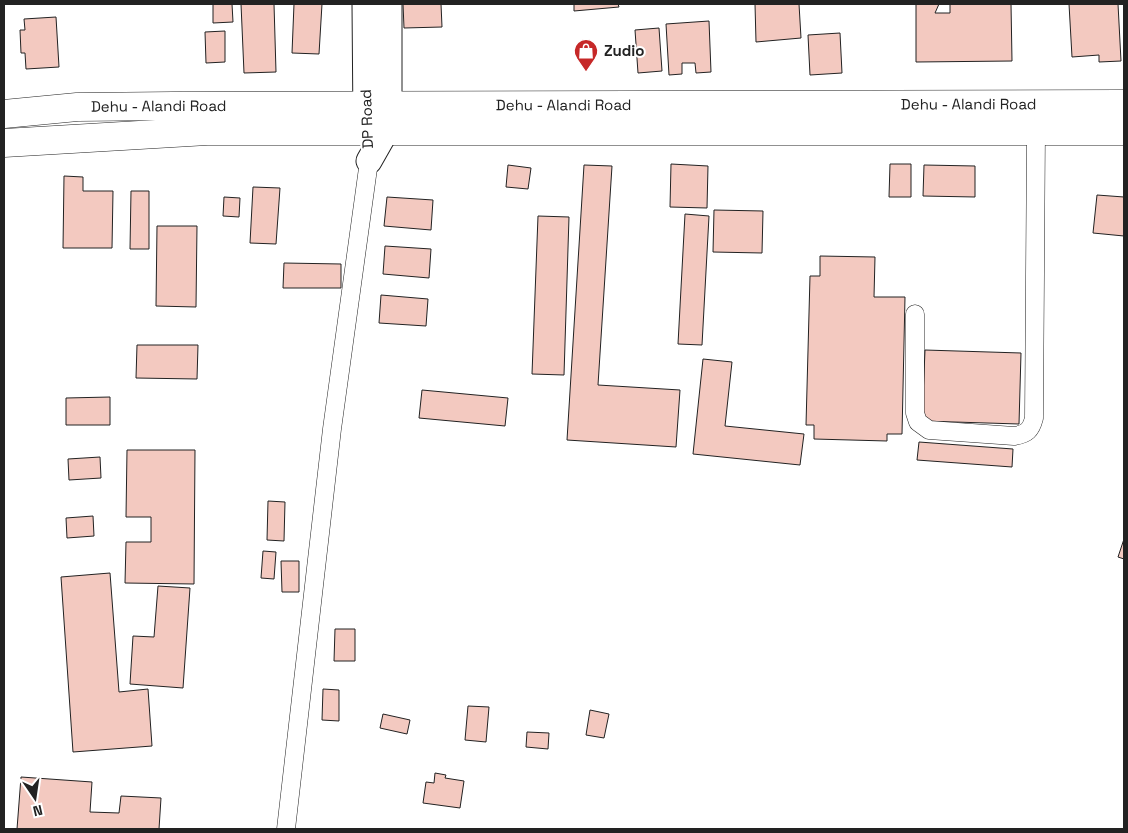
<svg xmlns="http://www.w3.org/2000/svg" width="1128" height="833" font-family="'Space Grotesk',sans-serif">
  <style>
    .building { fill: #f3c9c0; stroke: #222 }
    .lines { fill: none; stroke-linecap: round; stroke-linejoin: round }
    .street-casing { stroke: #222; stroke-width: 19 }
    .secondary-casing { stroke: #222; stroke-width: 27 }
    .primary-casing { stroke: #222; stroke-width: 29 }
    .street { stroke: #fff; stroke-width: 18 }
    .secondary { stroke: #fff; stroke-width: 25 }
    .primary { stroke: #fff; stroke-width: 28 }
    .labels { text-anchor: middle; stroke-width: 4; stroke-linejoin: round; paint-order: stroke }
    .poi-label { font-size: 15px; font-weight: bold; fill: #222; stroke: #fff; text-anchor: start }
    .street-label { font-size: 15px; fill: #222; stroke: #fff }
  </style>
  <rect width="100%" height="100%" fill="#fff"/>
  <path class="building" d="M 213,4 L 232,4 L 233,22 L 213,23 Z
    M 241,4 L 274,4 L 276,72 L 244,73 Z
    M 294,4 L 322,4 L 319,54 L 292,53 Z
    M 403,4 L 441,4 L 442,27 L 404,28 Z
    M 574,4 L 618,4 L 619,7 L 574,11 Z
    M 755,4 L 799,4 L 801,38 L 756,42 Z
    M 916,4 L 939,4 L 935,13 L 950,13 L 950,4 L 1011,4 L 1012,61 L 916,62 Z
    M 1069,4 L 1118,4 L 1121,61 L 1099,62 L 1099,55 L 1072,57 Z
    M 56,17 L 59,67 L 26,69 L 25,53 L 21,53 L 20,30 L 25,30 L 24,19 Z
    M 709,21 L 711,72 L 696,73 L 695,63 L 682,63 L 682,74 L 669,75 L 666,24 Z
    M 659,28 L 662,71 L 638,73 L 635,30 Z
    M 225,31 L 225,62 L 206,63 L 205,32 Z
    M 840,33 L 842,73 L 810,75 L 808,35 Z
    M 671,164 L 708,166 L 707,208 L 670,207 Z
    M 890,164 L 911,164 L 911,197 L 889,197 Z
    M 508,165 L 531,168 L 528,189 L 506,187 Z
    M 584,165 L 612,166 L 598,385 L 680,390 L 676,447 L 567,440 Z
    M 924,165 L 975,166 L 975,197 L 923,196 Z
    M 64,176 L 83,177 L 83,191 L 113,191 L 112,248 L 63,248 Z
    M 253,187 L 280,188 L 276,244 L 250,243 Z
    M 131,191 L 149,191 L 149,249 L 130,249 Z
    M 1097,195 L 1124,197 L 1124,236 L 1093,233 Z
    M 224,197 L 240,198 L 239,217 L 223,216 Z
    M 387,197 L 433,200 L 431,230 L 384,226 Z
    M 714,210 L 763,211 L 762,253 L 713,252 Z
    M 685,214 L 709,216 L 702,345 L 678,344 Z
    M 538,216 L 569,217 L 564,375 L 532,374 Z
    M 157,226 L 197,226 L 196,307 L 156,306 Z
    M 385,246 L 431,249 L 429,278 L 383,274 Z
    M 820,256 L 875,257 L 874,297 L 905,297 L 902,434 L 887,434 L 887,441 L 814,439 L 814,425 L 806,425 L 810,276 L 820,276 Z
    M 284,263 L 341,264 L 341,288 L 283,288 Z
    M 381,295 L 428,299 L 426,326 L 379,323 Z
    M 137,345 L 198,345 L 197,379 L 136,378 Z
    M 925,350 L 1021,353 L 1019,424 L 922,421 Z
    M 703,359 L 732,362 L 725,426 L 804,434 L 800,465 L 693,454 Z
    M 422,390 L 508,398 L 505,426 L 419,418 Z
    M 110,397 L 110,425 L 66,425 L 66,398 Z
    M 919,442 L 1013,449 L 1012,467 L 917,460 Z
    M 127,450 L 195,450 L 194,584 L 125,583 L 126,542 L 151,542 L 151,517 L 126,517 Z
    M 100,457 L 101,478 L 69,480 L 68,459 Z
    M 268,501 L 285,502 L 284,541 L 267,540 Z
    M 93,516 L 94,536 L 67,538 L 66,518 Z
    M 1124,539 L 1124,559 L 1118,557 Z
    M 263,551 L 276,552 L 274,579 L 261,578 Z
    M 281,561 L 299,561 L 299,592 L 282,592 Z
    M 110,573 L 119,692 L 148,689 L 152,746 L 73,752 L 61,577 Z
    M 158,586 L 190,588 L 183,688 L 130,684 L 133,636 L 154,637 Z
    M 335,629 L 355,629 L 355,661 L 334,661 Z
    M 323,689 L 339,690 L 339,721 L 322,720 Z
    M 468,706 L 489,707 L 486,742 L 465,740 Z
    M 590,710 L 609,714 L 604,738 L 586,735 Z
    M 383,714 L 410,720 L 407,734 L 380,728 Z
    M 527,732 L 549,733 L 548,749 L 526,747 Z
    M 435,773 L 446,775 L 445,778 L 464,781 L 460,808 L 423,803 L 426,782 L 434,783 Z
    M 21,777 L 92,782 L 90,812 L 119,813 L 121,796 L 161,798 L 159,829 L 17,829 Z"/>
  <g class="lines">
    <g class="street-casing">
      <path id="street" d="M 915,314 L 915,413 L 918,422 L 929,430 L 1014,436 C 1027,434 1031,430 1034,418 L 1036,131
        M 286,829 L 332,429 L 369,161"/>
    </g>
    <g class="secondary-casing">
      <path id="secondary" d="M 365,4 L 366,127
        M 369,161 L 386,131 L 389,105 L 389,4"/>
    </g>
    <g class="primary-casing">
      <g id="primary">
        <path id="s1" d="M 4,114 L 77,107 L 173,106 L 1124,104"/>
        <path d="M 4,143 L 207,131 L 1124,131"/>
      </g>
    </g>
    <use href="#street" class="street"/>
    <use href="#secondary" class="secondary"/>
    <use href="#primary" class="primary"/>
  </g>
  <defs>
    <g id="shop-pin" transform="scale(1.25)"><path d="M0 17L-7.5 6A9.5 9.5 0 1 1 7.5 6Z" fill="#c62828" stroke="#fff"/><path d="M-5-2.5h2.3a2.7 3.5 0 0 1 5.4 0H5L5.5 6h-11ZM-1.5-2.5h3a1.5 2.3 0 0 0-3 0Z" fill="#fff"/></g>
  </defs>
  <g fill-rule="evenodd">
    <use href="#shop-pin" x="586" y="51"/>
  </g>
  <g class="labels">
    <g class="poi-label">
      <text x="604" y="56">Zudio</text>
    </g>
    <g class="street-label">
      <text dy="5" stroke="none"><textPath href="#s1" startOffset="965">Dehu - Alandi Road</textPath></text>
      <text dy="5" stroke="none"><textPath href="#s1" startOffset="560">Dehu - Alandi Road</textPath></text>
      <text dy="5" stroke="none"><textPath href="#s1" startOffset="155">Dehu - Alandi Road</textPath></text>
      <text transform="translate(367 119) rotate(-92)" y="5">DP Road</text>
    </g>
  </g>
  <rect width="1128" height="833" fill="none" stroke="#222222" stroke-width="10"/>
  <g transform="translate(35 798) rotate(167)" stroke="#ffffff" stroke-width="4" paint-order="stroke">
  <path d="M0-4L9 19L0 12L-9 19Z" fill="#222222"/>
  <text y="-8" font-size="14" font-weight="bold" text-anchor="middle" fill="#222222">N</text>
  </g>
</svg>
